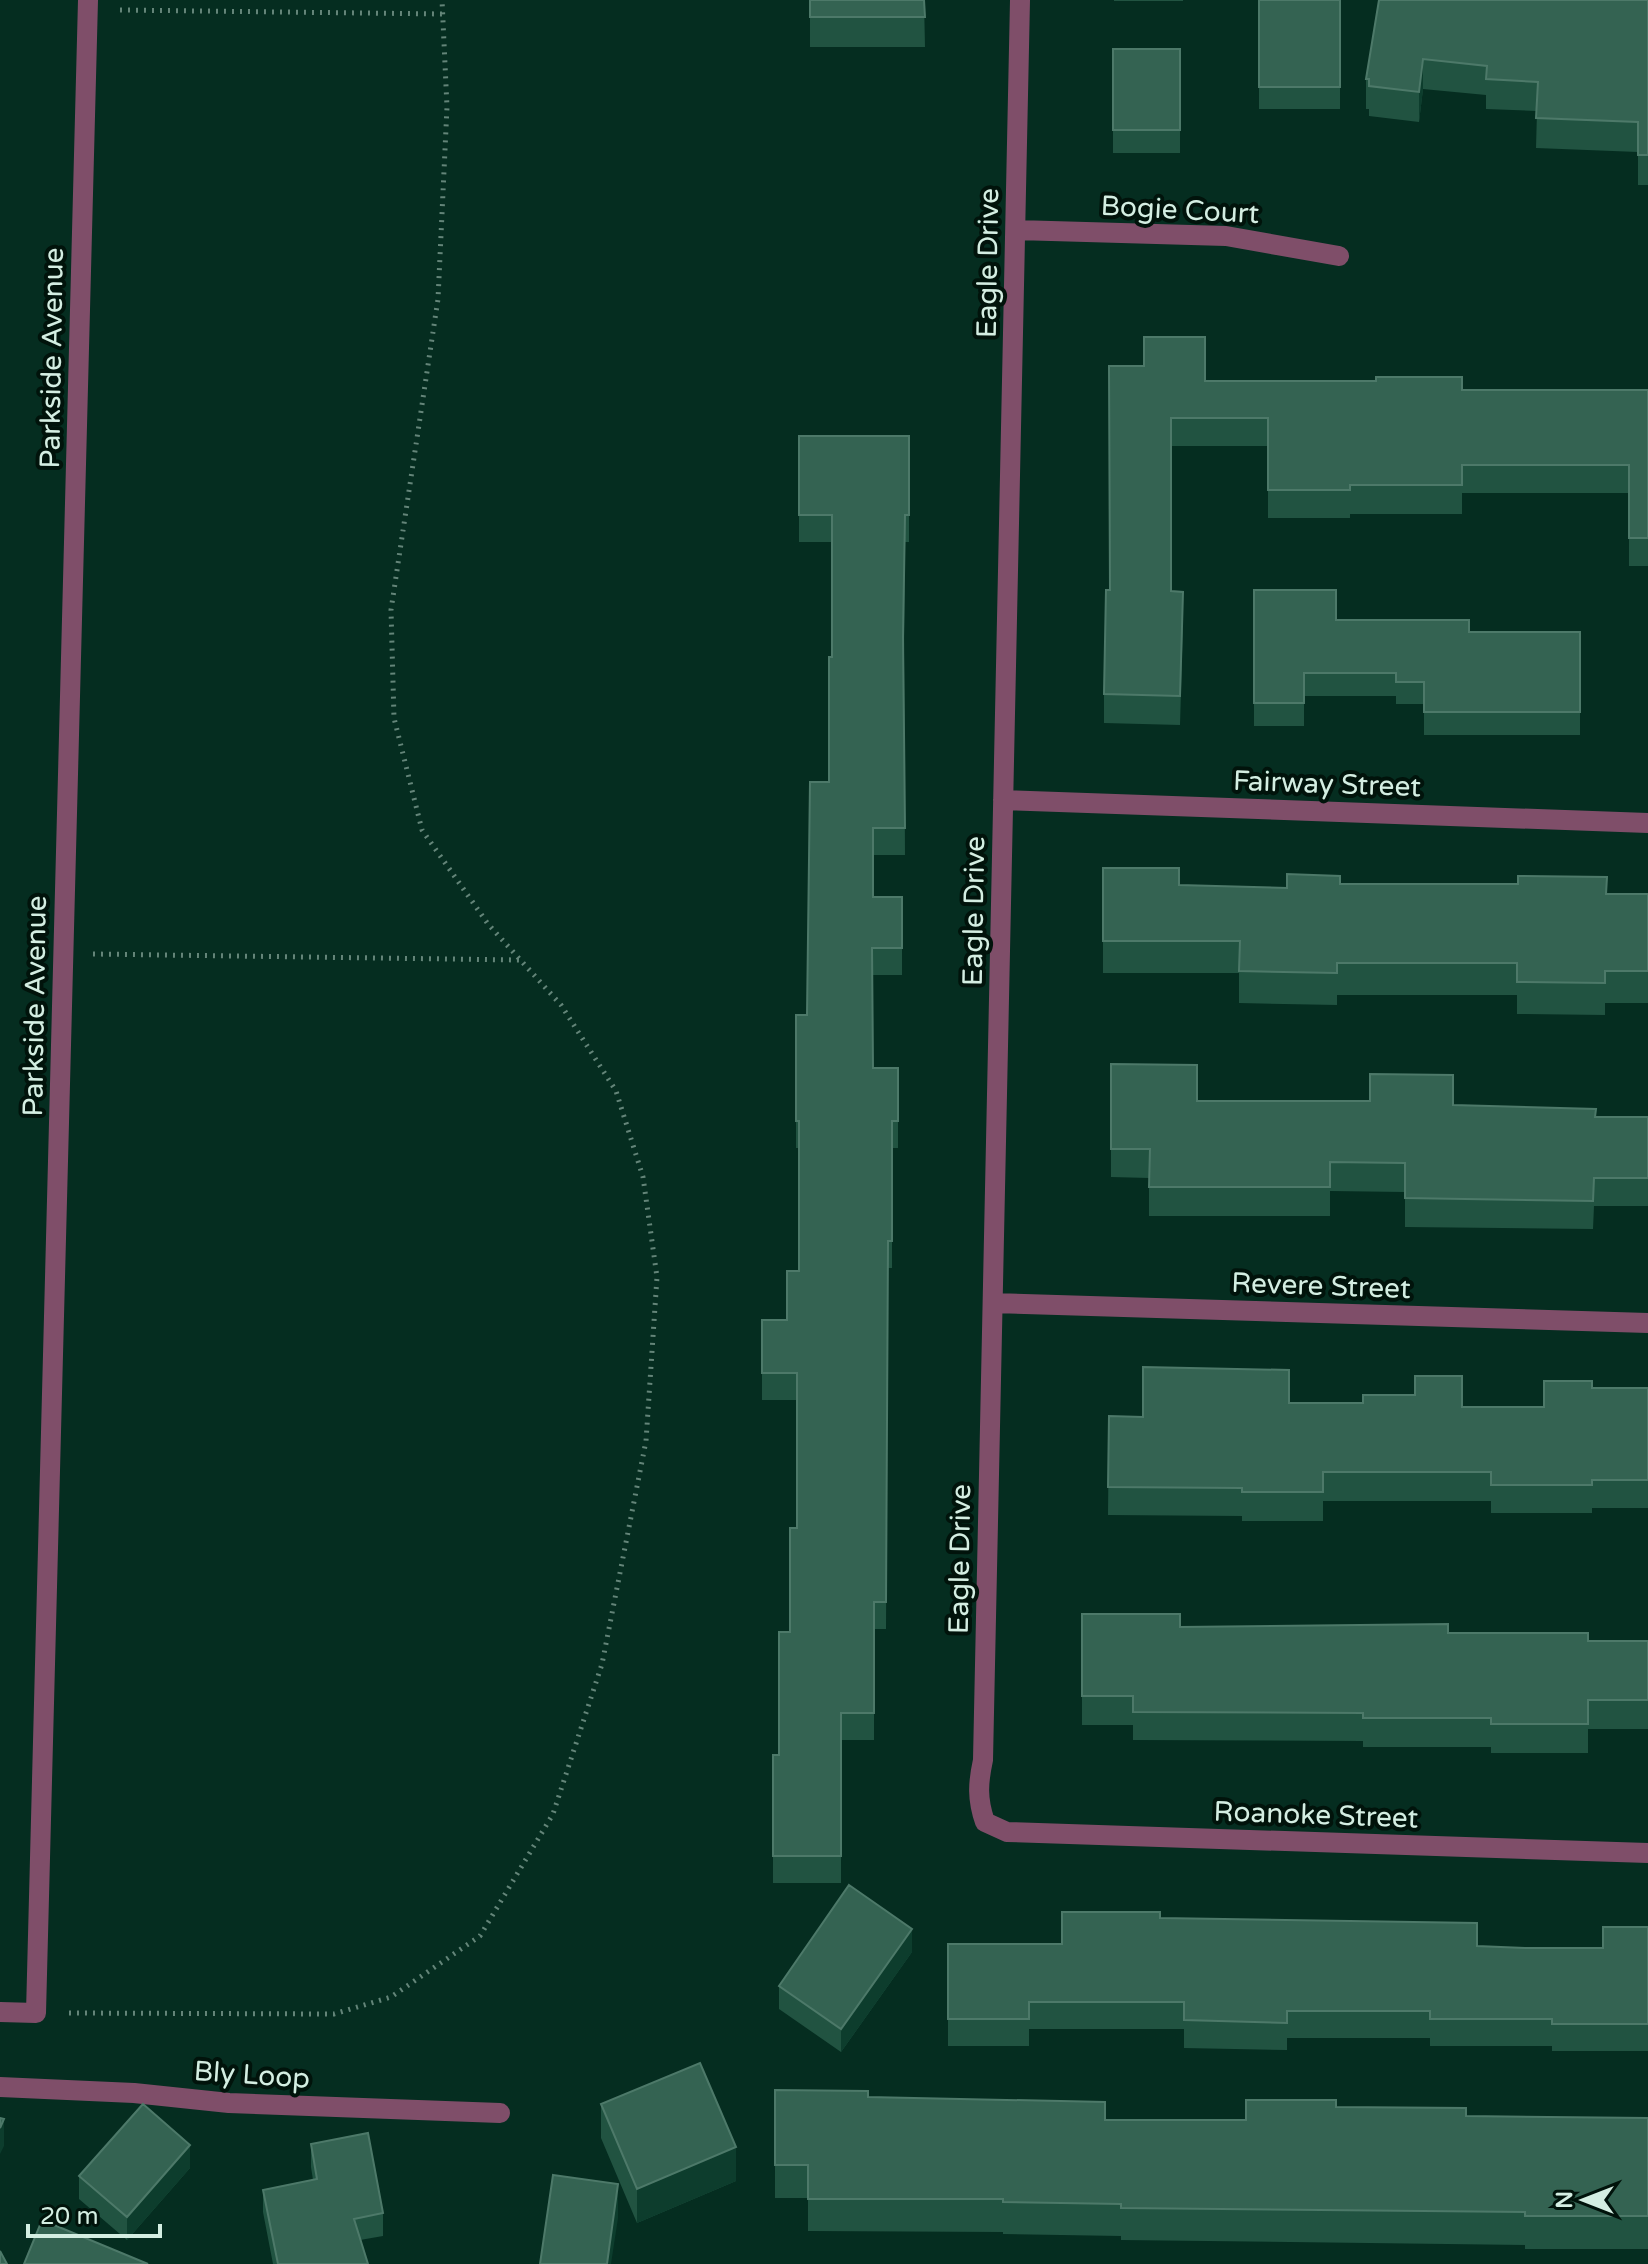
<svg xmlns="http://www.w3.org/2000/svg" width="1648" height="2264" font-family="'Varela Round',sans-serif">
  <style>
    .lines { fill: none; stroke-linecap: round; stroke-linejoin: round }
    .path { stroke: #648579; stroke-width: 5; stroke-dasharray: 2 6; stroke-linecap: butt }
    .lane { stroke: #7f4e69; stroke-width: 20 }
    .street { stroke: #7f4e69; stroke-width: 20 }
    .wall { fill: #215341 }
    .shaded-wall { fill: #0d3d2d }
    .building { fill: #346352; stroke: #4d7969; stroke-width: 2 }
    .labels { text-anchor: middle; stroke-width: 8; stroke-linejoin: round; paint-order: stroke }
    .street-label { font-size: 28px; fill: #d4eee2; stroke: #01130b }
  </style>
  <rect width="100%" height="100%" fill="#052d20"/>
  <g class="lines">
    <path class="path" d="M 120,10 L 443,14
      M 93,954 L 519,960
      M 69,2013 L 334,2014 L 391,1997 L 480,1936 L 553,1814 L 602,1664 L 646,1441 L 657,1277 L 643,1177 L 616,1091 L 561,1005 L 488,924 L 422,830 L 394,718 L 391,610 L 438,299 L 447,107 L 442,0"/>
    <path class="lane" d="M 0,2087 L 134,2093 L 229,2103 L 500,2113"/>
    <path class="street" d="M 1020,0 L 983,1760 C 978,1783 977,1799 985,1822 L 1007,1832 L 1648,1853
      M 1016,230 L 1226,236 L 1339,256
      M 1003,800 L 1648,823
      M 993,1303 L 1648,1323
      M 0,2012 L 36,2013 L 88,0"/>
  </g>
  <path class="wall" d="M 810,0 L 924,0 L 925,47 L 810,47 Z
    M 1114,0 L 1183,0 L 1183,1 L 1114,1 Z
    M 1259,0 L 1340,0 L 1340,109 L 1259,109 Z
    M 1379,0 L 1648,0 L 1648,185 L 1638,185 L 1638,152 L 1536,148 L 1537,111 L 1486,109 L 1486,95 L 1423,89 L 1419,122 L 1369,116 L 1369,109 L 1366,109 L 1366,79 Z
    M 1113,49 L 1180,49 L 1180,153 L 1113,153 Z
    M 1109,366 L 1205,381 L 1462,390 L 1648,390 L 1648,566 L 1629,566 L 1629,493 L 1462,493 L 1462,514 L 1350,514 L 1350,518 L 1268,518 L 1268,446 L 1171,446 L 1171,591 L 1183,620 L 1180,725 L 1104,723 L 1104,694 L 1110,590 Z
    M 799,436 L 909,436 L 909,542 L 905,542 L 904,654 L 905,855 L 873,855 L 873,897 L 902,897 L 902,975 L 872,975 L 873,1068 L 898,1068 L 898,1148 L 892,1148 L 892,1268 L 888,1268 L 886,1629 L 874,1629 L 874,1740 L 841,1740 L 841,1883 L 773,1883 L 773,1755 L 779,1755 L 790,1632 L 797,1528 L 797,1400 L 762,1400 L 762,1320 L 787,1320 L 799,1271 L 799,1148 L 796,1148 L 796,1015 L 807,1015 L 829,782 L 832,657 L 832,542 L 799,542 Z
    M 1254,590 L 1336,620 L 1469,632 L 1580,632 L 1580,735 L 1424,735 L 1424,704 L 1396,704 L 1396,696 L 1304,696 L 1304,726 L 1254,726 Z
    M 1103,868 L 1179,885 L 1287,888 L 1340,884 L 1607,894 L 1648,894 L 1648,1003 L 1605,1003 L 1605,1015 L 1517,1014 L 1517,995 L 1337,995 L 1337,1005 L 1239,1003 L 1239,973 L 1103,973 Z
    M 1111,1064 L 1197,1101 L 1453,1105 L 1596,1117 L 1648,1117 L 1648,1206 L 1594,1206 L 1593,1229 L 1405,1227 L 1405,1192 L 1330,1191 L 1330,1216 L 1149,1216 L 1149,1178 L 1111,1177 Z
    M 1592,1388 L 1648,1388 L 1648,1508 L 1592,1508 L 1592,1513 L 1491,1513 L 1491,1501 L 1323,1501 L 1323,1521 L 1242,1521 L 1242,1516 L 1108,1515 L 1109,1416 L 1143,1417 L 1289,1403 L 1462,1407 L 1544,1407 Z
    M 1082,1614 L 1180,1627 L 1448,1633 L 1588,1641 L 1648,1641 L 1648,1729 L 1588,1729 L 1588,1753 L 1491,1753 L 1491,1747 L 1363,1747 L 1363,1741 L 1133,1740 L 1133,1725 L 1082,1725 Z
    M 1160,1918 L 1477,1946 L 1525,1948 L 1603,1948 L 1648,1927 L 1648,2051 L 1552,2051 L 1552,2046 L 1430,2046 L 1430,2038 L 1287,2038 L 1287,2050 L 1184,2048 L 1184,2029 L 1029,2029 L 1029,2046 L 948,2046 L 948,1944 L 1062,1944 Z
    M 912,1952 L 841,2052 L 779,2009 L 779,1986 Z
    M 775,2090 L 868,2097 L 1105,2120 L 1246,2120 L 1336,2107 L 1466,2116 L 1648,2118 L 1648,2249 L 1525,2249 L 1525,2245 L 1121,2240 L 1121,2236 L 1003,2234 L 1003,2232 L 808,2231 L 808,2198 L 775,2198 Z
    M 601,2104 L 736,2181 L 637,2223 L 601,2138 Z
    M 311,2144 L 383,2213 L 383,2236 L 360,2240 L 368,2264 L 273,2264 L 263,2212 L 263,2190 L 313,2180 L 311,2167 Z
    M 190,2168 L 127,2240 L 79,2199 L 79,2176 Z"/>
  <path class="shaded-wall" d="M 1423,59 L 1423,89 L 1419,122 L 1419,92 Z
    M 912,1929 L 912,1952 L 841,2052 L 841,2029 Z
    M 4,2119 L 4,2146 L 0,2154 L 0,2128 Z
    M 190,2145 L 190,2168 L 127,2240 L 127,2217 Z
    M 736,2147 L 736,2181 L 637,2223 L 637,2189 Z
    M 618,2184 L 618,2218 L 611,2264 L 607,2264 Z"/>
  <path class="building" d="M 810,0 L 924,0 L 925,17 L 810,17 Z
    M 1259,0 L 1340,0 L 1340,87 L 1259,87 Z
    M 1379,0 L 1648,0 L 1648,155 L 1638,155 L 1638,122 L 1536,118 L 1538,82 L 1486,79 L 1487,66 L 1423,59 L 1419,92 L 1369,86 L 1369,79 L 1366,79 Z
    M 1113,49 L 1180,49 L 1180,130 L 1113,130 Z
    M 1144,337 L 1205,337 L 1205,381 L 1376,381 L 1376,377 L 1462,377 L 1462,390 L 1648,390 L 1648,538 L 1629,538 L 1629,465 L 1462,465 L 1462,485 L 1350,485 L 1350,490 L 1268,490 L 1268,418 L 1171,418 L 1171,591 L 1183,592 L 1180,696 L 1104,694 L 1106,590 L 1110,590 L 1109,366 L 1144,366 Z
    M 799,436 L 909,436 L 909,515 L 905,515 L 903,637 L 905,828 L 873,828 L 873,897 L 902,897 L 902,948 L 872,948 L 873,1068 L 898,1068 L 898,1121 L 892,1121 L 892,1241 L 888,1241 L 886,1602 L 874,1602 L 874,1713 L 841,1713 L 841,1856 L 773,1856 L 773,1755 L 779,1755 L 779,1632 L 790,1632 L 790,1528 L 797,1528 L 797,1373 L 762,1373 L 762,1320 L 787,1320 L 787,1271 L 799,1271 L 799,1121 L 796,1121 L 796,1015 L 807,1015 L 810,782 L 829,782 L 829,657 L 832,657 L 832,515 L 799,515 Z
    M 1254,590 L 1336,590 L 1336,620 L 1469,620 L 1469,632 L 1580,632 L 1580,712 L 1424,712 L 1424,682 L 1396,682 L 1396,673 L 1304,673 L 1304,703 L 1254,703 Z
    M 1103,868 L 1179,868 L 1179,885 L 1287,888 L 1287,874 L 1340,876 L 1340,884 L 1518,884 L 1518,876 L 1607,877 L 1606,894 L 1648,894 L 1648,971 L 1605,971 L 1605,983 L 1517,982 L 1517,963 L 1337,963 L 1337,973 L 1239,971 L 1240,941 L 1103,941 Z
    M 1111,1064 L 1197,1065 L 1197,1101 L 1370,1101 L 1370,1074 L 1453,1075 L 1453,1105 L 1596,1109 L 1595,1117 L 1648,1117 L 1648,1178 L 1594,1178 L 1593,1201 L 1405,1198 L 1405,1163 L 1330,1162 L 1330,1187 L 1149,1187 L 1150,1149 L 1111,1149 Z
    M 1143,1367 L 1289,1370 L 1289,1403 L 1363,1403 L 1363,1395 L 1415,1395 L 1415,1376 L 1462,1376 L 1462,1407 L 1544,1407 L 1544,1381 L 1592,1381 L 1592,1388 L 1648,1388 L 1648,1480 L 1592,1480 L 1592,1485 L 1491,1485 L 1491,1472 L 1323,1472 L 1323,1492 L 1242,1492 L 1242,1488 L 1108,1487 L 1109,1416 L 1143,1417 Z
    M 1082,1614 L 1180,1614 L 1180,1627 L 1448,1624 L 1448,1633 L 1588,1633 L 1588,1641 L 1648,1641 L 1648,1700 L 1588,1700 L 1588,1724 L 1491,1724 L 1491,1718 L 1363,1718 L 1363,1713 L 1133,1712 L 1133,1696 L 1082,1696 Z
    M 849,1885 L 912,1929 L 841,2029 L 779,1986 Z
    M 1062,1912 L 1160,1912 L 1160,1918 L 1477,1923 L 1477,1946 L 1525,1948 L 1603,1948 L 1603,1927 L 1648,1927 L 1648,2024 L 1552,2024 L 1552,2019 L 1430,2019 L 1430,2011 L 1287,2011 L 1287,2023 L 1184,2020 L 1184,2002 L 1029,2002 L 1029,2019 L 948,2019 L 948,1944 L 1062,1944 Z
    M 700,2063 L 736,2147 L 637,2189 L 601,2104 Z
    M 775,2090 L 868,2091 L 868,2097 L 1105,2102 L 1105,2120 L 1246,2120 L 1246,2100 L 1336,2100 L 1336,2107 L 1466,2108 L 1466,2116 L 1648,2118 L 1648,2216 L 1525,2216 L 1525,2212 L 1121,2208 L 1121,2204 L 1003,2202 L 1003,2199 L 808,2199 L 808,2165 L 775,2165 Z
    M 143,2104 L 190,2145 L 127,2217 L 79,2176 Z
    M 0,2118 L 4,2119 L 0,2128 Z
    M 368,2133 L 383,2213 L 354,2219 L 368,2264 L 278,2264 L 263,2190 L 317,2179 L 311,2144 Z
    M 553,2175 L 618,2184 L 607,2264 L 540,2264 Z
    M 42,2220 L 148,2264 L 24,2264 Z
    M 0,2251 L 7,2264 L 0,2264 Z"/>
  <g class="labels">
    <g class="street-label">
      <text transform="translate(1180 209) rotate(3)" y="10">Bogie Court</text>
      <text transform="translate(987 263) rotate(-89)" y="10">Eagle Drive</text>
      <text transform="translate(51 358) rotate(-89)" y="10">Parkside Avenue</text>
      <text transform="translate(1327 783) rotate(2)" y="10">Fairway Street</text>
      <text transform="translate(973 911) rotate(-89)" y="10">Eagle Drive</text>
      <text transform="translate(34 1006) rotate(-89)" y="10">Parkside Avenue</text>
      <text transform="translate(1321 1285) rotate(2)" y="10">Revere Street</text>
      <text transform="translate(959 1559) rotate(-89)" y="10">Eagle Drive</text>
      <text transform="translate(1316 1814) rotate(2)" y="10">Roanoke Street</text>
      <text transform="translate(252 2074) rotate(4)" y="10">Bly Loop</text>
    </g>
  </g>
  <g transform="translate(1584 2200) rotate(270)" stroke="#01130b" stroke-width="6" paint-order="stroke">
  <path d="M0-6L14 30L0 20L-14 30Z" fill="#d4eee2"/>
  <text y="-12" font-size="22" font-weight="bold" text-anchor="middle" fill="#d4eee2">N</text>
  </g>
  <path d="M28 2224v12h132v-12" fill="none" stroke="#d4eee2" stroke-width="4"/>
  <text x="40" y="2224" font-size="24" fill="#d4eee2" stroke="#01130b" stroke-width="6" paint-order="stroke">20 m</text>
</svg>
